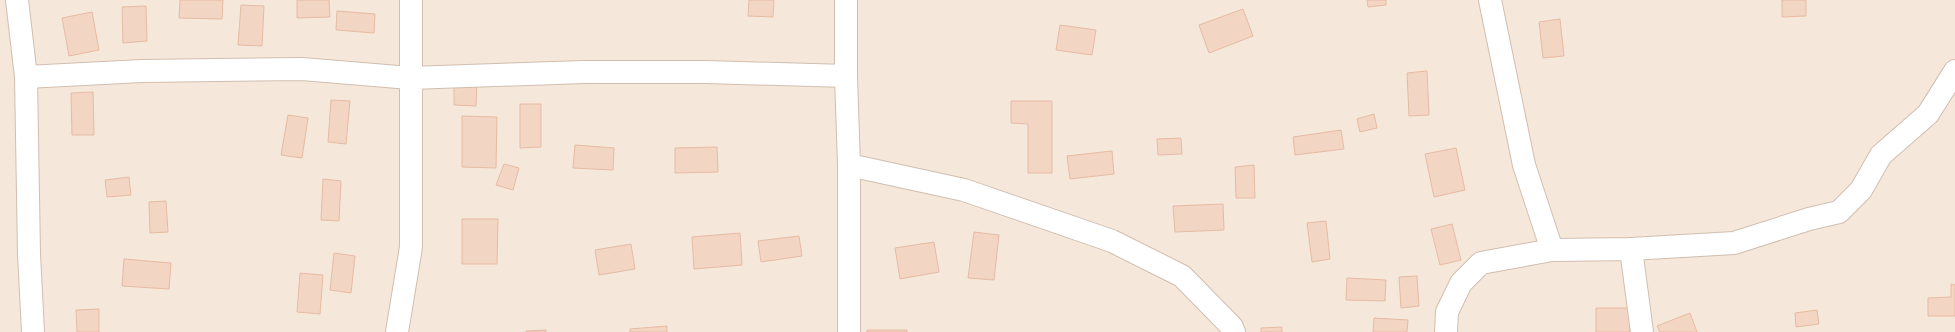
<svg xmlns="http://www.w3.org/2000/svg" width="1955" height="332" font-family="'PT Sans Narrow',sans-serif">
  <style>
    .residential { fill: #f5e8da }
    .building { fill: #f3d5c3; stroke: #e6bba3 }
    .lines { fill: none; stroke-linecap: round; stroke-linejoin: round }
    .minor-casing { stroke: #d1beb0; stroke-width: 24 }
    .minor { stroke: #fff; stroke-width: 22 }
  </style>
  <rect width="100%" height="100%" fill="#fdf6ec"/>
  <path class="residential" d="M 0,0 L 1955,0 L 1955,332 L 0,332 Z"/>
  <path class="building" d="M 180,0 L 223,0 L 222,19 L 179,18 Z
    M 297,0 L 329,0 L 330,17 L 297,18 Z
    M 749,0 L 774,0 L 773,17 L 748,16 Z
    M 1367,0 L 1386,0 L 1386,5 L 1368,7 Z
    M 1782,0 L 1806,0 L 1806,16 L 1782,17 Z
    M 241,5 L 264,6 L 262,46 L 238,45 Z
    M 146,6 L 147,41 L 123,43 L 122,7 Z
    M 1243,9 L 1253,36 L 1209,53 L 1199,25 Z
    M 337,11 L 375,14 L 374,33 L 336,30 Z
    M 92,12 L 99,50 L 69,56 L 62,18 Z
    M 1560,19 L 1564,56 L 1543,58 L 1539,22 Z
    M 1060,25 L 1096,30 L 1092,55 L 1056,50 Z
    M 1427,71 L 1429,115 L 1409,116 L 1407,73 Z
    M 454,79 L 477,80 L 476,106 L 454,105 Z
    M 93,92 L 94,135 L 72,135 L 71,93 Z
    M 331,100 L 350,101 L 346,144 L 328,142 Z
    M 1011,101 L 1052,101 L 1052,173 L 1028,173 L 1028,124 L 1011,123 Z
    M 520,104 L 541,104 L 541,147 L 520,148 Z
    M 1374,114 L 1377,128 L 1360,132 L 1357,119 Z
    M 288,115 L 308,118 L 302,158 L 281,155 Z
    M 462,116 L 497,117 L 496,168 L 462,167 Z
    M 1341,130 L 1344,149 L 1295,155 L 1293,137 Z
    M 1181,138 L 1182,154 L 1158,155 L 1157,139 Z
    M 575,145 L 614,148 L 613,170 L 573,168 Z
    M 717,147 L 718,172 L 675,173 L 675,148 Z
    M 1456,148 L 1465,190 L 1434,197 L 1425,154 Z
    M 1112,151 L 1114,174 L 1070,179 L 1067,156 Z
    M 504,164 L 519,168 L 513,190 L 496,185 Z
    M 1254,165 L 1255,198 L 1236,198 L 1235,167 Z
    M 129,177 L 131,195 L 107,197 L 105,180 Z
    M 323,179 L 341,181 L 339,221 L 321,220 Z
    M 166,201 L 168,232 L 150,233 L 149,202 Z
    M 1223,204 L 1224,230 L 1175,232 L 1173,206 Z
    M 462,219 L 498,219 L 497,264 L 462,264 Z
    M 1326,221 L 1330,259 L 1312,262 L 1307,223 Z
    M 1452,224 L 1461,260 L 1440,265 L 1431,229 Z
    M 974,232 L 999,235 L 994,280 L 968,278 Z
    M 740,233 L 742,265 L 694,269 L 692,237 Z
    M 799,236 L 802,256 L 761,262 L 758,241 Z
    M 934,242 L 939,272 L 900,279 L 895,248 Z
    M 631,244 L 635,269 L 599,275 L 595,250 Z
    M 334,253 L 355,256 L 351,293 L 330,290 Z
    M 124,259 L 171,263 L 169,289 L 122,286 Z
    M 300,273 L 323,275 L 320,314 L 297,312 Z
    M 1417,276 L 1419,306 L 1401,308 L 1399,277 Z
    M 1347,278 L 1386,280 L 1385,301 L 1346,300 Z
    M 1951,284 L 1955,285 L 1955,316 L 1928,316 L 1928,298 L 1951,297 Z
    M 1596,308 L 1630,308 L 1630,332 L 1596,332 Z
    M 99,309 L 99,332 L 77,332 L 76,310 Z
    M 1817,310 L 1819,324 L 1796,327 L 1795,313 Z
    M 1690,313 L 1697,332 L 1660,332 L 1657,326 Z
    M 1374,318 L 1408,320 L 1407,332 L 1373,332 Z
    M 667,326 L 667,332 L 630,332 L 630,329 Z
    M 1282,327 L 1282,332 L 1261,332 L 1261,328 Z
    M 546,330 L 546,332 L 526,332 L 526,331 Z
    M 867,330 L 907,330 L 907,332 L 867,332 Z"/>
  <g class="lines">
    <g class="minor-casing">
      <path id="minor" d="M 17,0 L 26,77 L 29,254 L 33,332
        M 846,0 L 846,76 L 849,165 L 849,332
        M 1490,0 L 1524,165 L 1552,250
        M 26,77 L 142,71 L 302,69 L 410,78 L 584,72 L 706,72 L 846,76
        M 849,165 L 964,190 L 1112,241 L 1182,276 L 1232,327 L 1234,332
        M 1631,249 L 1642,332
        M 397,332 L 411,247 L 411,0
        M 1446,332 L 1447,312 L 1461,283 L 1481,263 L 1552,250 L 1631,249 L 1734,243 L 1809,219 L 1839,212 L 1861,190 L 1881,155 L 1928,114 L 1955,71"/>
    </g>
    <use href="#minor" class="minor"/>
  </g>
</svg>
